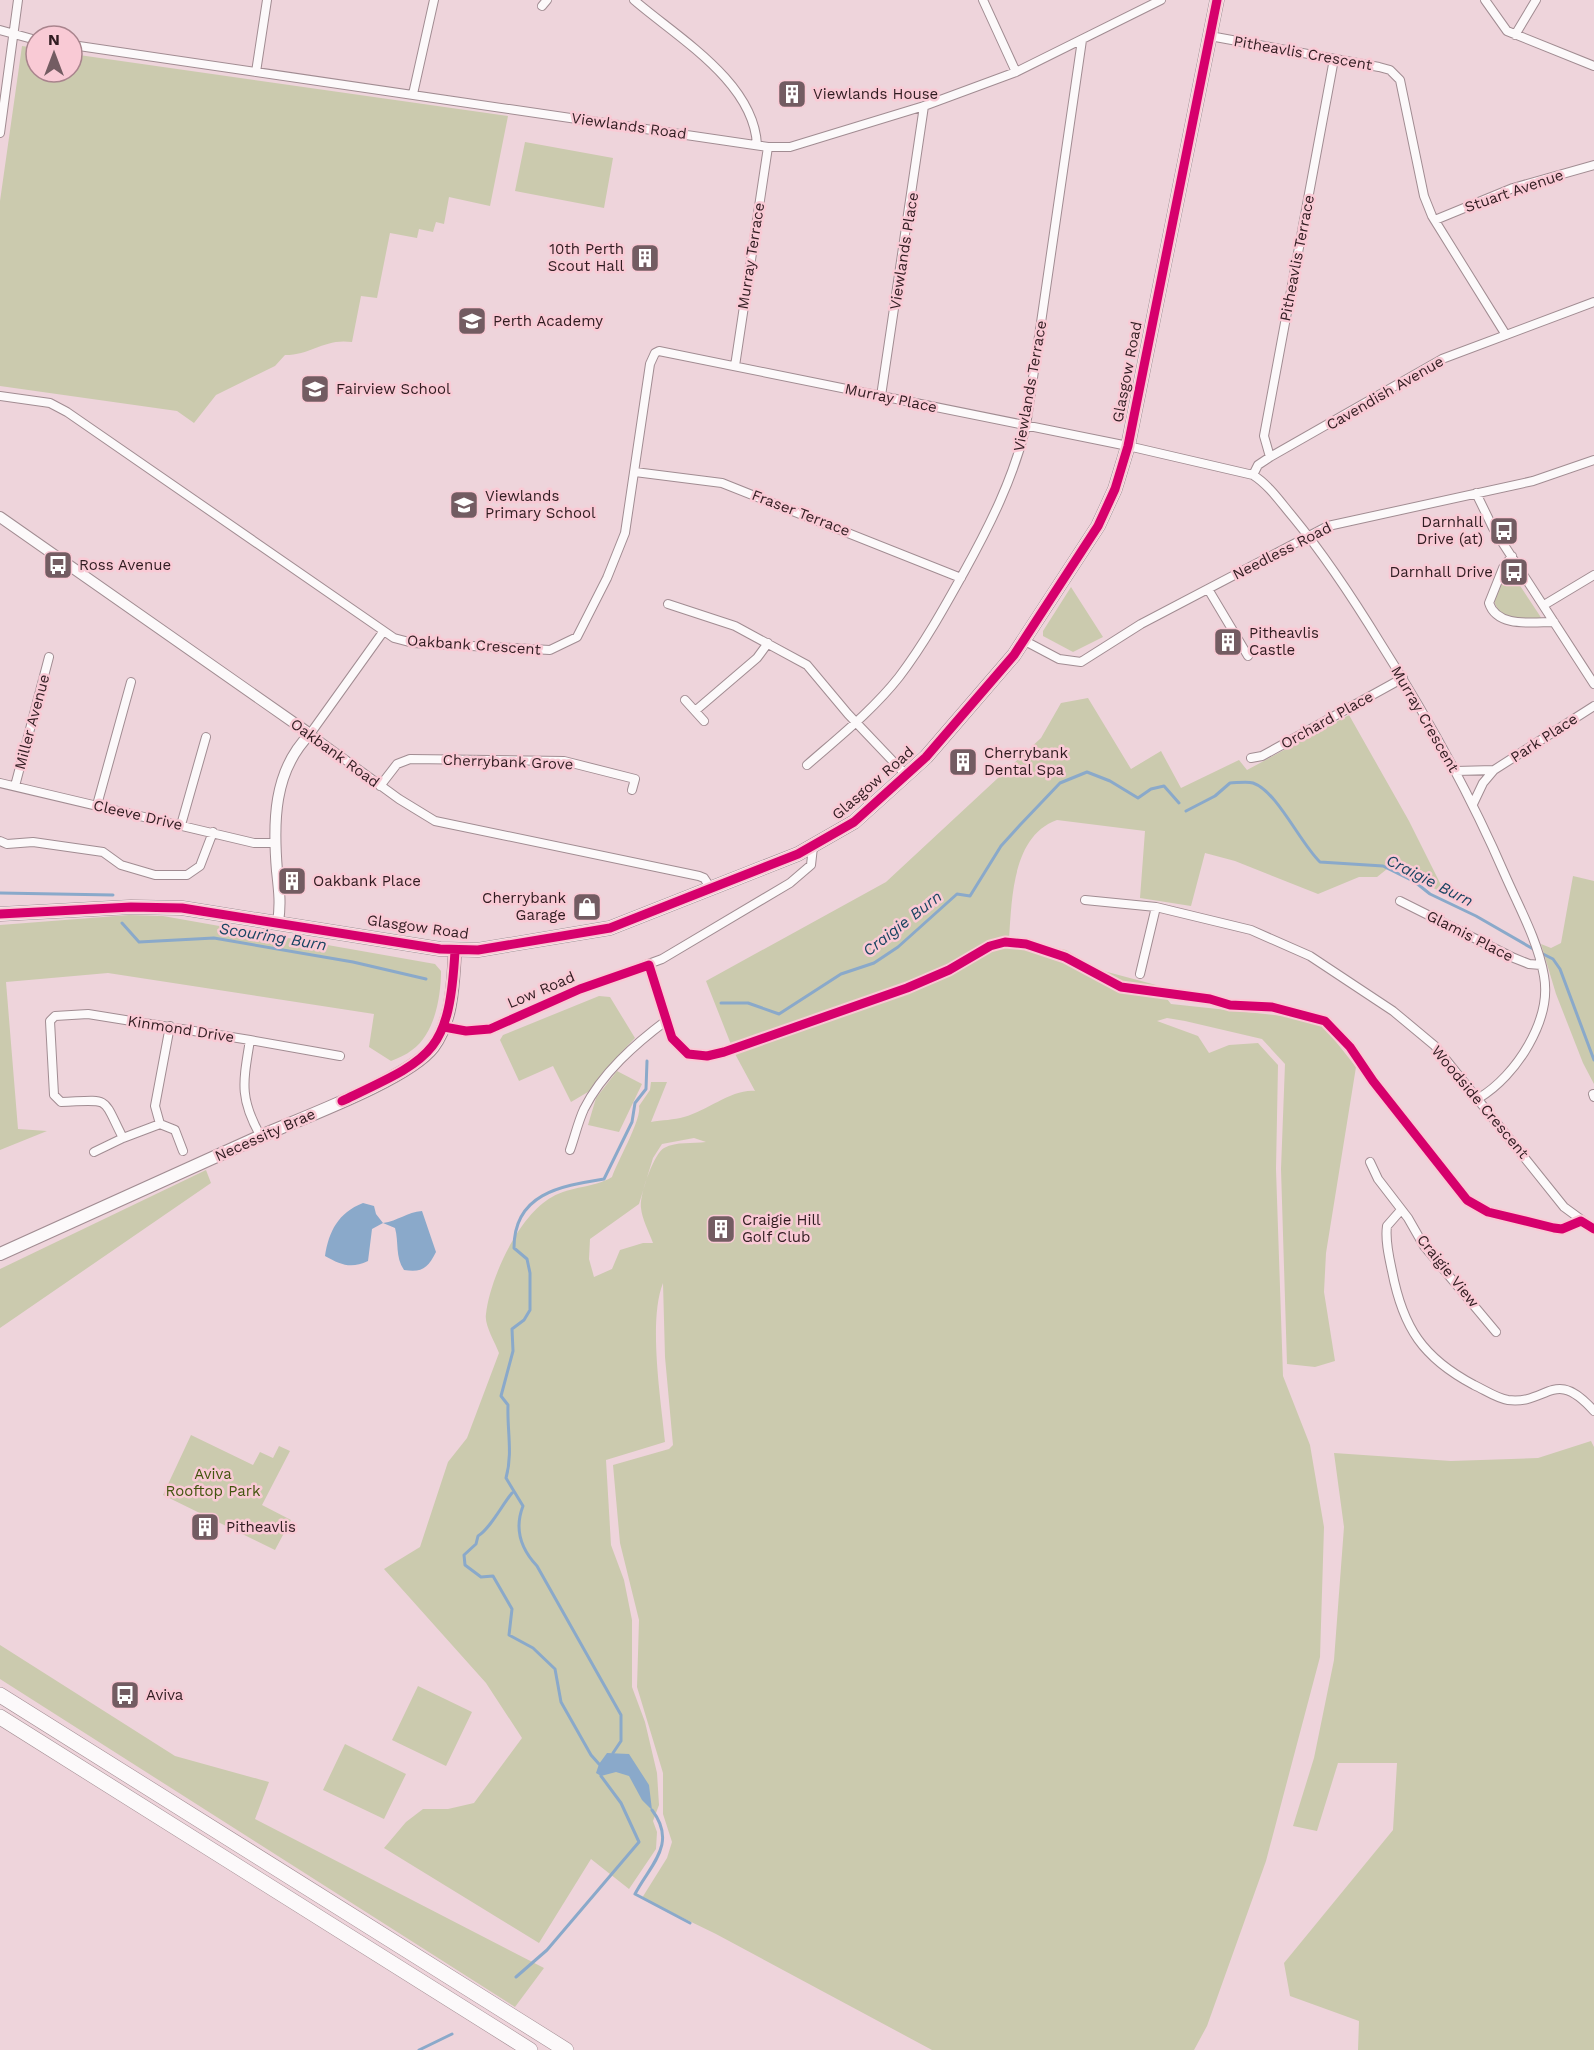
<svg xmlns="http://www.w3.org/2000/svg" width="1594" height="2050" font-family="'Work Sans',sans-serif">
  <style>
    .green { fill: #cbcaae; fill-rule: evenodd }
    .water { fill: #8aa9ca }
    .lines { fill: none; stroke-linecap: round; stroke-linejoin: round }
    .stream { stroke: #8aa9ca; stroke-width: 3 }
    .minor-casing { stroke: #a18c92; stroke-width: 10 }
    .tertiary-casing { stroke: #a18c92; stroke-width: 12 }
    .secondary-casing { stroke: #a18c92; stroke-width: 14 }
    .primary-casing { stroke: #a18c92; stroke-width: 15 }
    .motorway-casing { stroke: #a18c92; stroke-width: 16 }
    .minor { stroke: #fcf9fa; stroke-width: 8 }
    .tertiary { stroke: #fcf9fa; stroke-width: 10 }
    .secondary { stroke: #fcf9fa; stroke-width: 12 }
    .primary { stroke: #fcf9fa; stroke-width: 14 }
    .motorway { stroke: #fcf9fa; stroke-width: 15 }
    .cycleway-casing { stroke: #f9cad5; stroke-width: 13 }
    .cycleway { stroke: #d6006c; stroke-width: 9 }
    .labels { text-anchor: middle; stroke-width: 5; stroke-linejoin: round; paint-order: stroke }
    .street-label { font-size: 15px; fill: #311c21; stroke: #f9cad5 }
    .poi-label { font-size: 15px; fill: #311c21; stroke: #f9cad5; text-anchor: start }
    .park-label { font-size: 15px; fill: #42540e; stroke: #f9cad5 }
    .water-label { font-size: 16px; font-style: italic; fill: #194462; stroke: #f9cad5 }
  </style>
  <rect width="100%" height="100%" fill="#eed4db"/>
  <path class="green" d="M 22,46 L 36,48 L 36,72 L 72,72 L 72,54 L 508,116 L 490,206 L 449,197 L 444,224 L 436,222 L 433,232 L 419,229 L 417,238 L 390,233 L 377,298 L 361,296 L 352,342 C 324,338 312,355 285,355 L 275,366 L 216,395 L 194,423 L 177,411 L 0,386 L 0,201 Z
    M 525,142 L 613,158 L 604,208 L 515,191 Z
    M 1507,566 L 1542,619 C 1523,618 1499,623 1494,600 Z
    M 1071,587 L 1103,637 L 1073,652 L 1043,636 L 1043,631 Z
    M 1088,698 L 1131,769 L 1161,751 L 1181,788 L 1239,760 L 1247,770 L 1349,715 L 1409,821 L 1446,895 L 1392,865 L 1377,877 L 1359,877 L 1318,894 L 1235,861 L 1205,853 L 1191,906 L 1140,898 L 1145,831 L 1057,820 C 1012,836 1012,899 1009,939 L 1066,950 L 1100,970 L 1156,985 L 1171,1004 L 1283,1016 L 1322,1024 L 1356,1067 L 1326,1253 L 1324,1292 L 1335,1361 L 1315,1367 L 1287,1364 L 1281,1169 L 1285,1064 L 1262,1039 L 1185,1021 L 1167,1018 L 1157,1021 L 1198,1036 L 1209,1053 L 1229,1045 L 1258,1043 L 1278,1065 L 1276,1169 L 1283,1376 L 1310,1445 L 1324,1527 L 1320,1657 L 1266,1861 L 1207,2026 L 1194,2050 L 932,2050 L 716,1934 L 642,1898 L 667,1858 L 672,1842 L 663,1814 L 663,1773 L 637,1687 L 639,1620 L 620,1543 L 613,1465 L 669,1449 L 673,1445 L 665,1357 L 663,1283 C 648,1321 661,1400 665,1442 L 606,1460 L 611,1545 L 624,1580 L 632,1620 L 632,1687 L 645,1722 L 657,1773 L 659,1805 L 653,1821 L 657,1832 L 656,1849 L 629,1889 L 591,1859 L 539,1943 L 384,1848 L 406,1822 L 423,1809 L 448,1809 L 474,1803 L 522,1738 L 486,1683 L 384,1569 L 420,1547 L 448,1462 L 467,1438 L 499,1353 C 495,1342 484,1325 486,1314 C 490,1278 519,1215 552,1197 C 571,1186 594,1188 612,1177 C 618,1160 642,1119 639,1106 L 650,1090 L 651,1082 L 667,1082 L 651,1122 C 662,1120 674,1120 684,1117 C 708,1111 731,1089 755,1091 L 734,1052 L 706,981 L 886,882 L 1041,738 L 1061,703 ZM 694,1138 L 706,1142 C 692,1144 677,1141 664,1148 C 654,1153 639,1196 641,1208 C 642,1219 649,1232 653,1243 L 643,1243 L 620,1250 L 612,1269 L 594,1277 L 589,1259 L 590,1239 L 639,1204 L 653,1158 L 662,1144 Z
    M 1573,876 L 1594,881 L 1594,1084 L 1583,1063 L 1556,994 L 1541,944 L 1551,948 L 1561,943 Z
    M 129,915 L 163,916 L 435,964 L 441,971 C 441,996 435,1034 412,1050 C 406,1055 398,1058 391,1061 L 369,1047 L 374,1014 L 108,973 L 6,982 L 18,1129 L 47,1131 L 0,1150 L 0,925 Z
    M 599,996 L 610,997 L 635,1038 L 612,1062 L 593,1089 L 571,1102 L 553,1066 L 519,1081 L 500,1040 L 503,1035 Z
    M 617,1071 L 642,1084 L 619,1132 L 588,1125 L 596,1098 Z
    M 206,1170 L 211,1183 L 0,1328 L 0,1269 Z
    M 191,1435 L 253,1465 L 260,1452 L 273,1458 L 279,1446 L 290,1451 L 262,1505 L 291,1520 L 275,1550 L 163,1495 Z
    M 1591,1441 L 1594,1447 L 1594,2050 L 1358,2050 L 1359,2021 L 1290,1996 L 1284,1963 L 1393,1830 L 1397,1763 L 1338,1763 L 1317,1831 L 1293,1826 L 1314,1758 L 1334,1660 L 1344,1527 L 1334,1453 L 1451,1461 L 1538,1458 Z
    M 0,1645 L 175,1756 L 269,1782 L 255,1819 L 544,1968 L 515,2007 L 0,1679 Z
    M 418,1686 L 472,1712 L 446,1766 L 392,1740 Z
    M 345,1744 L 406,1774 L 384,1819 L 323,1790 Z"/>
  <path class="water" d="M 363,1203 L 374,1206 L 376,1214 L 383,1223 C 398,1221 407,1212 422,1211 L 436,1252 C 428,1268 422,1273 404,1270 C 395,1257 399,1242 395,1228 L 383,1223 L 372,1229 L 368,1261 C 351,1269 341,1265 325,1256 C 329,1231 338,1213 363,1203 Z
    M 607,1753 L 629,1754 L 649,1785 L 652,1810 L 642,1800 L 629,1776 L 616,1772 L 601,1776 L 596,1773 L 599,1764 Z"/>
  <g class="lines">
    <path class="stream" d="M 1186,811 L 1215,796 L 1230,783 C 1236,783 1247,781 1253,783 C 1277,791 1300,843 1320,862 L 1383,866 L 1415,882 L 1430,894 L 1476,916 L 1535,950
      M 0,893 L 113,895
      M 122,923 L 139,942 L 214,938 L 353,962 L 426,979
      M 1541,953 L 1553,959 L 1560,969 L 1594,1060
      M 721,1003 L 748,1003 L 779,1014 L 841,974 L 874,963 L 898,947 L 957,894 L 970,896 L 1001,846 L 1020,825 L 1060,783 L 1087,772 L 1110,781 L 1138,798 L 1151,789 L 1164,786 L 1179,803
      M 512,1493 C 502,1505 490,1529 478,1536 L 476,1544 L 464,1555 L 465,1565 L 481,1577 L 493,1576 L 512,1609 L 509,1635 L 533,1648 L 555,1669 L 561,1702 L 591,1755 L 599,1764
      M 613,1753 L 621,1741 L 621,1715 L 537,1566 C 521,1549 514,1529 523,1506 L 506,1478 C 513,1453 507,1431 508,1405 L 501,1396 L 513,1351 L 512,1329 L 524,1320 L 530,1310 L 530,1273 L 527,1259 L 514,1248 C 514,1193 561,1186 604,1179 L 632,1122 L 635,1103 L 646,1089 L 647,1061
      M 652,1810 C 678,1844 650,1865 635,1894 L 690,1923
      M 516,1977 L 547,1950 L 639,1842 L 621,1803 L 601,1776
      M 419,2050 L 452,2034"/>
    <g class="minor-casing">
      <path id="minor" d="M 634,0 C 678,38 754,82 757,145
        M 983,0 L 1016,72
        M 1485,0 L 1507,31 L 1594,66
        M 542,6 L 547,0
        M 0,30 L 36,40
        M 1515,35 L 1536,0
        M 1210,36 L 1379,67 L 1390,70 L 1400,80 L 1424,196 L 1432,216 L 1506,335
        M 72,45 L 768,147 L 790,147 L 924,106 L 1016,72 L 1161,0
        M 256,72 L 267,0
        M 413,94 L 434,0
        M 0,133 L 18,0
        M 1435,220 L 1513,188 L 1594,165
        M 735,366 L 768,147
        M 0,396 L 50,403 L 67,412 L 394,638 L 413,643 L 550,650 L 577,637 L 607,578 L 625,533 L 650,364 L 655,353 L 659,351 L 1128,446 L 1253,475 C 1269,485 1281,503 1293,517 C 1326,557 1354,600 1381,644 C 1428,718 1470,794 1505,875 C 1519,907 1538,941 1544,976 C 1552,1020 1516,1076 1479,1098
        M 881,396 L 924,106
        M 1270,457 L 1264,436 L 1334,59
        M 635,472 L 722,483 L 961,578
        M 1253,475 L 1258,465 L 1270,457 L 1442,359 L 1594,302
        M 1476,493 L 1493,528 L 1594,684
        M 1512,556 L 1503,568 L 1489,603 C 1497,628 1532,622 1554,622
        M 1208,589 L 1248,656
        M 668,604 L 735,626 L 807,665 L 848,714 L 907,776
        M 1544,605 L 1594,575
        M 383,632 L 310,734 L 399,799 L 435,821 L 699,876 L 704,878 L 712,890
        M 1025,641 L 1059,659 L 1081,662 L 1141,624 L 1328,526 L 1533,481 L 1594,460
        M 685,700 L 704,721
        M 695,711 L 757,658 L 768,643
        M 1251,758 L 1262,756 L 1403,678
        M 807,765 C 839,737 873,710 899,677 C 924,644 944,608 964,572 C 990,525 1013,479 1026,426 L 1082,40
        M 1456,771 L 1494,770 L 1594,706
        M 0,783 L 254,843 L 276,843
        M 15,786 L 49,657
        M 380,786 L 397,764 L 410,759 L 564,761 L 635,779 L 632,790
        M 1473,804 L 1483,783 L 1494,770
        M 97,805 L 131,682
        M 181,825 L 206,737
        M 0,841 L 7,844 L 33,842 L 103,852 L 121,865 L 155,875 L 187,875 L 200,866 L 213,832
        M 1085,900 L 1156,907 L 1251,930 L 1310,956 L 1393,1011 L 1435,1046 L 1564,1207 L 1594,1229
        M 1400,901 L 1514,958 L 1529,964 L 1541,965
        M 649,965 L 672,1038 L 688,1054 L 707,1056 L 724,1052
        M 1140,974 L 1156,907
        M 444,1027 L 466,1031 L 490,1029 L 580,989 L 662,959 L 790,883 L 811,865 L 813,847
        M 250,1040 L 340,1056
        M 1593,1094 L 1594,1097
        M 160,1124 L 175,1130 L 183,1151
        M 123,1138 L 160,1124 L 155,1106 L 170,1026
        M 570,1150 C 575,1136 578,1122 584,1109 C 602,1073 635,1044 667,1020
        M 94,1152 L 123,1138 C 101,1095 112,1100 61,1102 L 54,1095 L 50,1021 L 55,1016 L 88,1014 L 250,1040 C 243,1083 239,1098 261,1137
        M 1370,1162 L 1378,1179 L 1408,1218 L 1424,1246 L 1496,1332
        M 1401,1210 L 1387,1226 C 1385,1240 1389,1257 1392,1271 C 1403,1328 1423,1358 1474,1385 C 1485,1390 1496,1398 1508,1400 C 1548,1405 1554,1366 1594,1411"/>
    </g>
    <g class="tertiary-casing">
      <path id="tertiary" d="M 0,517 L 310,734 C 273,771 273,823 277,871 C 279,889 281,904 278,922"/>
    </g>
    <g class="secondary-casing">
      <path id="secondary" d="M 0,1254 C 87,1215 174,1176 261,1136 C 302,1118 409,1079 433,1047 C 453,1020 453,982 455,951"/>
    </g>
    <g class="primary-casing">
      <path id="primary" d="M 0,914 L 131,907 L 182,908 L 440,949 L 478,950 L 610,928 L 798,854 L 854,822 L 926,757 L 1014,655 L 1098,526 L 1115,489 L 1128,446 L 1217,0"/>
    </g>
    <g class="motorway-casing">
      <path id="motorway" d="M 0,1695 L 566,2050
        M 0,1717 L 530,2050"/>
    </g>
    <use href="#minor" class="minor"/>
    <use href="#tertiary" class="tertiary"/>
    <use href="#secondary" class="secondary"/>
    <use href="#primary" class="primary"/>
    <use href="#motorway" class="motorway"/>
    <g class="cycleway-casing">
      <path id="cycleway" d="M 0,914 L 131,907 L 182,908 L 440,949 L 478,950 L 610,928 L 798,854 L 854,822 L 926,757 L 1014,655 L 1098,526 L 1115,489 L 1128,446 L 1217,0
        M 444,1027 L 466,1031 L 490,1029 L 580,989 L 649,965 L 672,1038 L 688,1054 L 707,1056 L 724,1052 L 907,988 L 949,970 L 990,946 L 1005,942 L 1026,944 L 1065,957 L 1121,987 L 1210,999 L 1230,1005 L 1272,1007 L 1325,1021 L 1350,1047 L 1373,1081 L 1467,1200 L 1488,1212 L 1554,1228 L 1562,1229 L 1581,1221 L 1594,1229
        M 342,1101 C 432,1058 449,1055 455,951"/>
    </g>
    <use href="#cycleway" class="cycleway"/>
  </g>
  <defs>
    <g id="building-square" transform="scale(1.5)"><rect x="-9" y="-9" width="18" height="18" rx="4" fill="#735c62" stroke="#f9cad5"/><path d="M-4-6H4V6H1V3H-1V6H-4ZM-2.5-4.3h1.7v1.8h-1.7ZM.8-4.3h1.7v1.8H.8ZM-2.5-1h1.7V.8h-1.7ZM.8-1h1.7V.8H.8Z" fill="#fff"/></g>
    <g id="school-square" transform="scale(1.5)"><rect x="-9" y="-9" width="18" height="18" rx="4" fill="#735c62" stroke="#f9cad5"/><path d="M0-5L7-2L0 1L-7-2ZM-4 1L0 2.5L4 1V4Q0 6-4 4Z" fill="#fff"/></g>
    <g id="bus-square" transform="scale(1.5)"><rect x="-9" y="-9" width="18" height="18" rx="4" fill="#735c62" stroke="#f9cad5"/><path d="M-5-6H5V4H4V6H2V4H-2V6H-4V4H-5ZM-3.5-4V0h7V-4ZM-3.5 1.2v1.5H-2V1.2ZM2 1.2v1.5H3.5V1.2Z" fill="#fff"/></g>
    <g id="shop-square" transform="scale(1.5)"><rect x="-9" y="-9" width="18" height="18" rx="4" fill="#735c62" stroke="#f9cad5"/><path d="M-5-2.5h2.3a2.7 3.5 0 0 1 5.4 0H5L5.5 6h-11ZM-1.5-2.5h3a1.5 2.3 0 0 0-3 0Z" fill="#fff"/></g>
  </defs>
  <g fill-rule="evenodd">
    <use href="#building-square" x="792" y="94"/>
    <use href="#building-square" x="645" y="258"/>
    <use href="#school-square" x="472" y="321"/>
    <use href="#school-square" x="315" y="389"/>
    <use href="#school-square" x="464" y="505"/>
    <use href="#bus-square" x="1504" y="531"/>
    <use href="#bus-square" x="58" y="565"/>
    <use href="#bus-square" x="1514" y="572"/>
    <use href="#building-square" x="1228" y="642"/>
    <use href="#building-square" x="963" y="762"/>
    <use href="#building-square" x="292" y="881"/>
    <use href="#shop-square" x="587" y="907"/>
    <use href="#building-square" x="721" y="1229"/>
    <use href="#building-square" x="205" y="1527"/>
    <use href="#bus-square" x="125" y="1695"/>
  </g>
  <g class="labels">
    <g class="street-label">
      <text transform="translate(1303 53) rotate(10)" y="5">Pitheavlis Crescent</text>
      <text transform="translate(629 126) rotate(8)" y="5">Viewlands Road</text>
      <text transform="translate(1514 191) rotate(-19)" y="5">Stuart Avenue</text>
      <text transform="translate(904 251) rotate(-81)" y="5">Viewlands Place</text>
      <text transform="translate(751 256) rotate(-81)" y="5">Murray Terrace</text>
      <text transform="translate(1297 258) rotate(-79)" y="5">Pitheavlis Terrace</text>
      <text transform="translate(1127 372) rotate(-79)" y="5">Glasgow Road</text>
      <text transform="translate(1030 386) rotate(-80)" y="5">Viewlands Terrace</text>
      <text transform="translate(1385 393) rotate(-30)" y="5">Cavendish Avenue</text>
      <text transform="translate(891 398) rotate(12)" y="5">Murray Place</text>
      <text transform="translate(801 513) rotate(21)" y="5">Fraser Terrace</text>
      <text transform="translate(1282 551) rotate(-27)" y="5">Needless Road</text>
      <text transform="translate(474 645) rotate(4)" y="5">Oakbank Crescent</text>
      <text transform="translate(1425 719) rotate(60)" y="5">Murray Crescent</text>
      <text transform="translate(1327 720) rotate(-29)" y="5">Orchard Place</text>
      <text transform="translate(32 722) rotate(-75)" y="5">Miller Avenue</text>
      <text transform="translate(1544 738) rotate(-33)" y="5">Park Place</text>
      <text transform="translate(335 753) rotate(36)" y="5">Oakbank Road</text>
      <text transform="translate(508 762) rotate(2)" y="5">Cherrybank Grove</text>
      <text transform="translate(873 783) rotate(-41)" y="5">Glasgow Road</text>
      <text transform="translate(138 815) rotate(13)" y="5">Cleeve Drive</text>
      <text transform="translate(418 927) rotate(8)" y="5">Glasgow Road</text>
      <text transform="translate(1470 936) rotate(27)" y="5">Glamis Place</text>
      <text transform="translate(541 990) rotate(-23)" y="5">Low Road</text>
      <text transform="translate(181 1029) rotate(9)" y="5">Kinmond Drive</text>
      <text transform="translate(1480 1102) rotate(50)" y="5">Woodside Crescent</text>
      <text transform="translate(265 1135) rotate(-24)" y="5">Necessity Brae</text>
      <text transform="translate(1448 1271) rotate(51)" y="5">Craigie View</text>
    </g>
    <g class="poi-label">
      <text x="813" y="99">Viewlands House</text>
      <text x="624" y="254" text-anchor="end">10th Perth<tspan x="624" dy="17">Scout Hall</tspan></text>
      <text x="493" y="326">Perth Academy</text>
      <text x="336" y="394">Fairview School</text>
      <text x="485" y="501">Viewlands<tspan x="485" dy="17">Primary School</tspan></text>
      <text x="1483" y="527" text-anchor="end">Darnhall<tspan x="1483" dy="17">Drive (at)</tspan></text>
      <text x="79" y="570">Ross Avenue</text>
      <text x="1493" y="577" text-anchor="end">Darnhall Drive</text>
      <text x="1249" y="638">Pitheavlis<tspan x="1249" dy="17">Castle</tspan></text>
      <text x="984" y="758">Cherrybank<tspan x="984" dy="17">Dental Spa</tspan></text>
      <text x="313" y="886">Oakbank Place</text>
      <text x="566" y="903" text-anchor="end">Cherrybank<tspan x="566" dy="17">Garage</tspan></text>
      <text x="742" y="1225">Craigie Hill<tspan x="742" dy="17">Golf Club</tspan></text>
      <text x="226" y="1532">Pitheavlis</text>
      <text x="146" y="1700">Aviva</text>
    </g>
    <g class="park-label">
      <text x="213" y="1479">Aviva<tspan x="213" dy="17">Rooftop Park</tspan></text>
    </g>
    <g class="water-label">
      <text transform="translate(1430 880) rotate(27)" y="6">Craigie Burn</text>
      <text transform="translate(902 923) rotate(-38)" y="6">Craigie Burn</text>
      <text transform="translate(273 936) rotate(9)" y="6">Scouring Burn</text>
    </g>
  </g>
  <g transform="translate(54 54)"><circle r="28" fill="#f9cad5" stroke="#a9848d" stroke-width="1.5"/>
  <path d="M0-4.5L10 22L0 15L-10 22Z" fill="#735c62"/>
  <text y="-9" font-size="16" font-weight="bold" text-anchor="middle" fill="#311c21">N</text>
  </g>
</svg>
